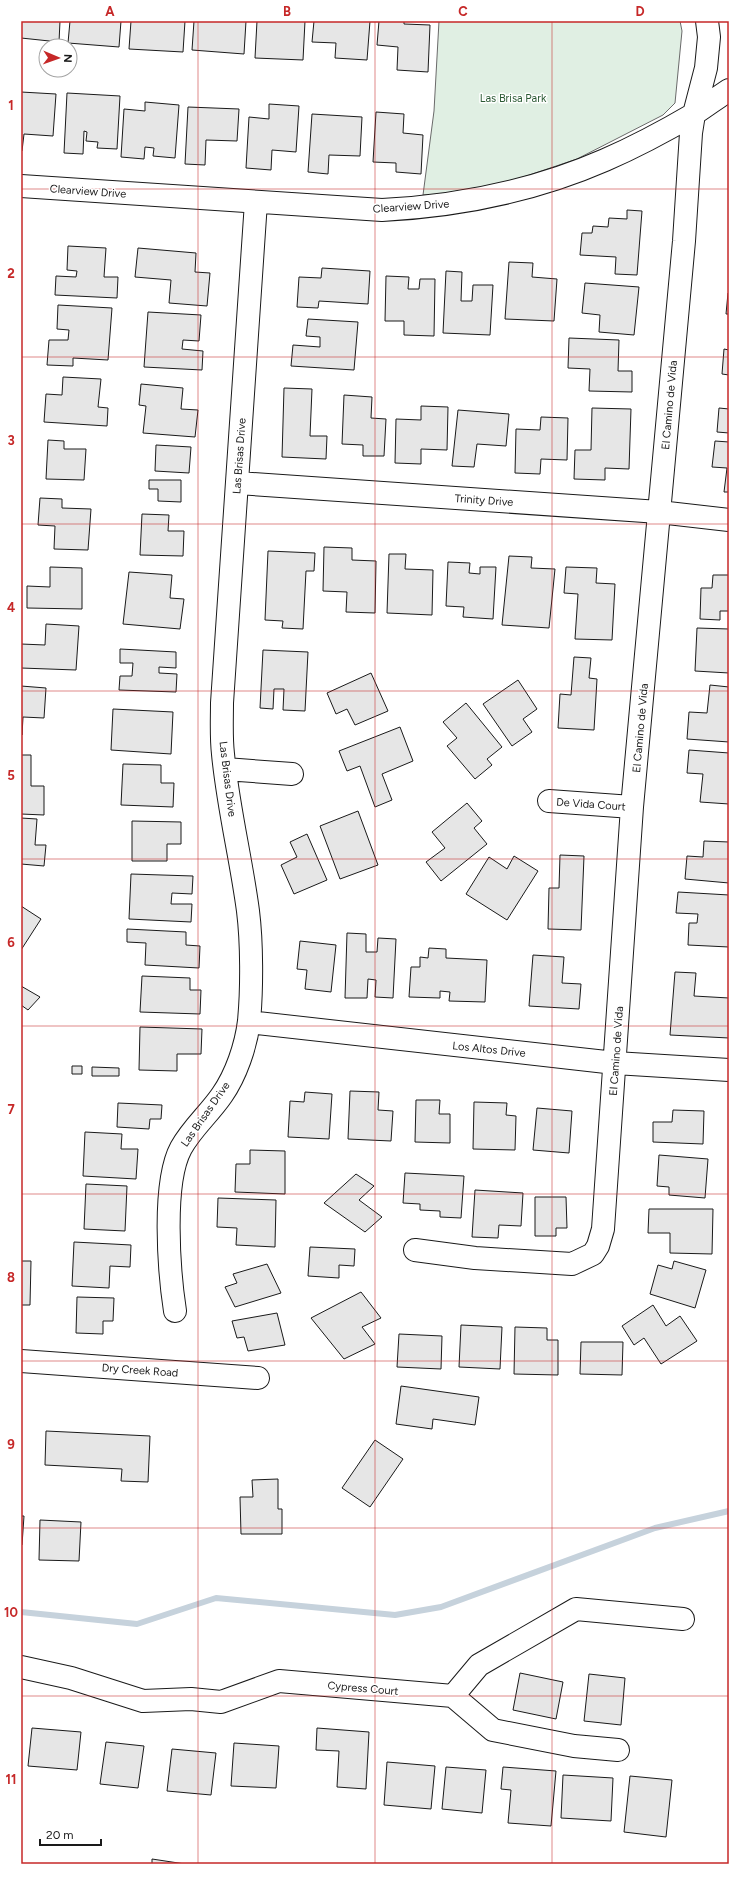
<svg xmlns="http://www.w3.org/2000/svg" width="750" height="1885" font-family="Figtree,sans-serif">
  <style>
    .green { fill: #e0efe3; stroke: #6a6a6a }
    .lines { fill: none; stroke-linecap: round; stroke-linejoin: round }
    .stream { stroke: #c6d2dc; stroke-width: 6 }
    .building { fill: #e6e6e6; stroke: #1a1a1a }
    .minor-casing { stroke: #1a1a1a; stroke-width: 24 }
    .minor { stroke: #fff; stroke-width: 22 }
    .grid { fill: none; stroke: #c62828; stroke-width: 1; stroke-opacity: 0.55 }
    .labels { text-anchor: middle; stroke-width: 3; stroke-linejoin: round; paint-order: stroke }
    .park-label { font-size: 11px; fill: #2b5a34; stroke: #fff }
    .street-label { font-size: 11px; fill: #1a1a1a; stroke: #fff }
    .neatline { fill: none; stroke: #c62828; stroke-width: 1.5 }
    .grid-label { font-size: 13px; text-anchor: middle; font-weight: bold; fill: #c62828 }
  </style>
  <rect width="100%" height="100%" fill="#fff"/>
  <path class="green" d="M 439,21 L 680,21 L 682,31 L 675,103 L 663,115 L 577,159 L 476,193 L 423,195 L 434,111 Z"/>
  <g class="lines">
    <path class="stream" d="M 21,1612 L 137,1624 L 216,1598 L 395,1615 L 441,1607 L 655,1528 L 729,1511"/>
  </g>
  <path class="building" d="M 21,21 L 60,21 L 59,42 L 21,38 Z
    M 70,21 L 121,21 L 119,47 L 68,43 Z
    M 131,21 L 185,21 L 183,52 L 129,49 Z
    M 194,21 L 246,21 L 244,54 L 192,50 Z
    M 257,21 L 305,21 L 303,60 L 255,58 Z
    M 314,21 L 370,21 L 367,60 L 335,58 L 336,43 L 312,42 Z
    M 379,21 L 404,21 L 404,24 L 430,25 L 428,72 L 397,70 L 398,47 L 377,45 Z
    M 21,92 L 56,94 L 53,136 L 24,134 L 22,151 L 21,150 Z
    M 67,93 L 120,96 L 117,149 L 97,148 L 98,142 L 86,141 L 87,132 L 84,131 L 83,154 L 64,153 Z
    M 145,102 L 179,105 L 175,158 L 153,156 L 154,148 L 145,147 L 144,159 L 121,157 L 124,109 L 145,111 Z
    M 269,104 L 299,106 L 296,152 L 272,150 L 271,170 L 246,168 L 249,117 L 269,119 Z
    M 188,107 L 239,109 L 237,141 L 206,140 L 205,165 L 185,164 Z
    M 376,112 L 404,114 L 403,133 L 423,135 L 421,174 L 396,172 L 396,163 L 373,162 Z
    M 312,114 L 362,117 L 360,156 L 329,155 L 328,174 L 308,172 Z
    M 627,210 L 642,211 L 637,275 L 615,274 L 616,257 L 580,255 L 582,233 L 592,233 L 593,226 L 608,227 L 609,218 L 627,219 Z
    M 68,246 L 106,248 L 104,277 L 118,277 L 117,298 L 55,295 L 56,276 L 76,277 L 77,271 L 67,270 Z
    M 138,248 L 196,253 L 195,272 L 210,273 L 207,306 L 169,303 L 171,280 L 135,277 Z
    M 509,262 L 533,263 L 532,277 L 557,279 L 554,321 L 505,319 Z
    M 322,268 L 370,271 L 368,304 L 319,301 L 318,308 L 297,307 L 299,277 L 321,278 Z
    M 446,271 L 462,272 L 461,301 L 472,301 L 473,285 L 493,285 L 490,335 L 443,333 Z
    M 386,276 L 409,277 L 408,289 L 419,289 L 420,279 L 435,279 L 434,336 L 404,335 L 404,321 L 385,321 Z
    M 585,283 L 639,287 L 634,335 L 599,332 L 600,315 L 582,313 Z
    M 728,293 L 729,293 L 729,314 L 726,314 Z
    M 58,305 L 112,308 L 108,360 L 73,358 L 73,366 L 47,365 L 49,340 L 68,340 L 69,330 L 57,329 Z
    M 148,312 L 201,315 L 199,341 L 183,340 L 182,349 L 203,351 L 202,370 L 144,367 Z
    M 308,319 L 358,322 L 354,370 L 291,366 L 293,345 L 320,347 L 320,337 L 306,336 Z
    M 569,338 L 619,340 L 618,371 L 632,371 L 632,392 L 589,391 L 590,369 L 568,368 Z
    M 724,349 L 729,350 L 729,375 L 722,374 Z
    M 63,377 L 101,379 L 98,407 L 108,408 L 107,426 L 44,422 L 46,394 L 62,395 Z
    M 141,384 L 183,388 L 181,409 L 198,410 L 195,437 L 143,433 L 146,406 L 139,405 Z
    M 284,388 L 312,389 L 310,436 L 327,436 L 326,459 L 282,457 Z
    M 344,395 L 372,397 L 371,418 L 386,419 L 384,456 L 363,456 L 363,445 L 342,444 Z
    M 421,406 L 448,407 L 447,450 L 421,449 L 421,464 L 395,463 L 396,419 L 421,420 Z
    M 592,408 L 631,409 L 629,469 L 605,468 L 605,480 L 574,479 L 575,450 L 591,450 Z
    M 719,408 L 729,409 L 729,433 L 717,432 Z
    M 458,410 L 509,414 L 506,446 L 477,444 L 474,467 L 452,466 Z
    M 541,417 L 568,418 L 567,460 L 541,459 L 540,474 L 515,473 L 516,429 L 540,430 Z
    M 48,440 L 64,441 L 64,449 L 86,449 L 84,480 L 46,479 Z
    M 715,441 L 729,442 L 729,492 L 724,492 L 727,468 L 712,467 Z
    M 156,445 L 191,447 L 189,473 L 155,471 Z
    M 149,480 L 181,480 L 181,502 L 158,501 L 158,489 L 149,489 Z
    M 40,498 L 62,499 L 62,508 L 91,509 L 88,550 L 54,549 L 55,526 L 38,525 Z
    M 142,514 L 169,515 L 168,531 L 184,531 L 183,556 L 140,555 Z
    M 324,547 L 352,548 L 352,560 L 376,561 L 375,613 L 346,612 L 347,592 L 323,591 Z
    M 268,551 L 315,553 L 314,571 L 306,571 L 303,629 L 282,628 L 283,621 L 265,620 Z
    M 389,554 L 406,554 L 405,569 L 433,570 L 432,615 L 387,613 Z
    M 509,556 L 532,557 L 531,568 L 555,569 L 549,628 L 502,625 Z
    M 448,562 L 470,563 L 469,573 L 480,574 L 480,567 L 496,567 L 493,619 L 463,617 L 464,607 L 446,606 Z
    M 50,567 L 82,568 L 82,609 L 27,608 L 27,586 L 50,587 Z
    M 566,567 L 597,568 L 596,583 L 615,584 L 612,640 L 575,639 L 578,594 L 564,593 Z
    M 129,572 L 172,575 L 170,598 L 184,599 L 180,629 L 123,624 Z
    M 713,575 L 729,575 L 729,611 L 720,611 L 720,620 L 700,619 L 701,588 L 712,588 Z
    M 46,624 L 79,626 L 76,670 L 21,668 L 21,644 L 45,645 Z
    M 697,628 L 729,629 L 729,673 L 695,671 Z
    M 120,649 L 176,652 L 176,668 L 159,667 L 159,673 L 177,674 L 176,692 L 119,690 L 120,676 L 132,676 L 133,663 L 120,663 Z
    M 263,650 L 308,652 L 305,711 L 283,710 L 284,689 L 274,689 L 273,709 L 260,708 Z
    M 574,657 L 591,658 L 589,678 L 597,679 L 594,730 L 558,728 L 560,694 L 571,695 Z
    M 371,673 L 388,711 L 355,725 L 347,709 L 336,714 L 327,693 Z
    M 518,680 L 537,709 L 523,719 L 532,732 L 512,746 L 483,704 Z
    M 710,685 L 729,687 L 729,742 L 687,739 L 689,712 L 707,713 Z
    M 21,686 L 46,688 L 44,718 L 23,717 L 22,735 Z
    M 466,703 L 502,747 L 487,759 L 492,765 L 475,779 L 447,746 L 457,738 L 443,722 Z
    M 113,709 L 173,712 L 171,754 L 111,750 Z
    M 400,727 L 413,761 L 382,774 L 392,800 L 375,807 L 360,766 L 347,771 L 339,751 Z
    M 689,750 L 729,753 L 729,804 L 700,802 L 703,774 L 687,773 Z
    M 21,755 L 31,755 L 31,786 L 44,786 L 44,815 L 21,814 Z
    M 123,764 L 161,765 L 161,783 L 174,783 L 173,807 L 121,805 Z
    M 467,803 L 482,821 L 474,828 L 487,844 L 441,881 L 426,862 L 445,848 L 432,832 Z
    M 358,811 L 378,865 L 340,879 L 320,826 Z
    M 21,818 L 37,819 L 35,845 L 46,845 L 44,866 L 21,864 Z
    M 132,821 L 181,822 L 181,844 L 167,844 L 167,861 L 132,861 Z
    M 307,834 L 327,880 L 294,894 L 281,865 L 297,857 L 290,842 Z
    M 704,841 L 729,842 L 729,883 L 685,879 L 687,856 L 703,857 Z
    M 560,855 L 584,856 L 581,930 L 548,929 L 549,888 L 559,888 Z
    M 514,856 L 538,871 L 507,920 L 466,894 L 489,857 L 507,869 Z
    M 131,874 L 193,876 L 192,894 L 172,893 L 171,904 L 192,904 L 191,922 L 129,919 Z
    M 678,892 L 729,895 L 729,947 L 688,945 L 689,923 L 697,923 L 698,914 L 676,913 Z
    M 21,906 L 41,919 L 21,950 Z
    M 127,929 L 186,932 L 186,945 L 200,946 L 199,968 L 145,965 L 146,943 L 127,942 Z
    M 347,933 L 366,934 L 366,952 L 377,952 L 378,938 L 396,939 L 393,998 L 375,997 L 376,980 L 368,979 L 367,998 L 345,998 Z
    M 300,941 L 336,945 L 331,992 L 305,989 L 307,970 L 297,969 Z
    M 429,948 L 446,949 L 446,958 L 487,960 L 485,1002 L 449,1001 L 450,992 L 440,991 L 440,998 L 409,997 L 411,967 L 420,967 L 420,957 L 428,958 Z
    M 533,955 L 564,957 L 562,983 L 581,984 L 579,1009 L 529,1006 Z
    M 675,972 L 696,973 L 694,996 L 729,998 L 729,1038 L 670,1035 Z
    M 142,976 L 190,978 L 190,990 L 201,990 L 200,1014 L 140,1012 Z
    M 21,986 L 40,997 L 28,1010 L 21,1005 Z
    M 140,1027 L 202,1029 L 201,1054 L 177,1054 L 177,1071 L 139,1070 Z
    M 72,1066 L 82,1066 L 82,1074 L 72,1074 Z
    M 92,1067 L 119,1068 L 119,1076 L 92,1076 Z
    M 350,1091 L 379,1092 L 378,1110 L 393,1111 L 391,1141 L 348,1139 Z
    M 305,1092 L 332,1094 L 329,1139 L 288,1137 L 290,1101 L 304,1102 Z
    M 416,1100 L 440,1100 L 439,1114 L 450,1114 L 450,1143 L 415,1142 Z
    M 474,1102 L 507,1103 L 506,1115 L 516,1116 L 515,1150 L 473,1149 Z
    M 118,1103 L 162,1105 L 161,1119 L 150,1119 L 149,1129 L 117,1127 Z
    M 537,1108 L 572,1111 L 569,1153 L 533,1150 Z
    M 673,1110 L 704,1111 L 703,1144 L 653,1142 L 653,1122 L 672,1122 Z
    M 85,1132 L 122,1134 L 121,1149 L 138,1149 L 136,1179 L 83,1176 Z
    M 250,1150 L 285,1151 L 285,1194 L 235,1192 L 236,1164 L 250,1164 Z
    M 659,1155 L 708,1159 L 705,1198 L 669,1195 L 669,1187 L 657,1186 Z
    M 405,1173 L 464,1176 L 461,1218 L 440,1217 L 440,1211 L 420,1210 L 420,1204 L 403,1203 Z
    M 356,1174 L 374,1186 L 359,1200 L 382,1217 L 365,1232 L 324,1203 Z
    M 86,1184 L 127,1186 L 125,1231 L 84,1229 Z
    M 475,1190 L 523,1193 L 521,1226 L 499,1225 L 498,1238 L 472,1237 Z
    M 535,1197 L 566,1197 L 567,1228 L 556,1228 L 556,1236 L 535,1236 Z
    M 218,1198 L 276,1200 L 275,1247 L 236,1245 L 237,1228 L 217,1227 Z
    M 649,1209 L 713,1209 L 712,1254 L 670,1253 L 670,1233 L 648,1233 Z
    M 74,1242 L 131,1245 L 130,1267 L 110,1266 L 109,1288 L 72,1286 Z
    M 310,1247 L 355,1249 L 354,1266 L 339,1265 L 339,1278 L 308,1276 Z
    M 21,1261 L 31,1261 L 30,1305 L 21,1305 Z
    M 674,1261 L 706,1270 L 695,1308 L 650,1294 L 658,1265 L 672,1269 Z
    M 267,1264 L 281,1293 L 235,1307 L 225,1287 L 237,1283 L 233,1274 Z
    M 361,1292 L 381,1318 L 362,1327 L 375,1344 L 344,1359 L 311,1318 Z
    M 77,1297 L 114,1298 L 113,1321 L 103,1321 L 103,1334 L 76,1333 Z
    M 653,1305 L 666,1326 L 680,1316 L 697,1341 L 661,1364 L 644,1338 L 634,1345 L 622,1326 Z
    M 277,1313 L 285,1345 L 248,1351 L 244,1337 L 237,1338 L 232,1321 Z
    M 461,1325 L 502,1327 L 500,1369 L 459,1367 Z
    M 515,1327 L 547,1328 L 547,1340 L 558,1340 L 558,1375 L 514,1374 Z
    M 399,1334 L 442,1336 L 441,1369 L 397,1367 Z
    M 581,1342 L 623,1342 L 622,1375 L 580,1374 Z
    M 401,1386 L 479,1397 L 475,1425 L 433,1419 L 432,1429 L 396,1424 Z
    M 46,1431 L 150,1436 L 148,1482 L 121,1481 L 122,1469 L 45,1465 Z
    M 375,1440 L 403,1459 L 370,1507 L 342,1488 Z
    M 278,1479 L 278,1509 L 282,1509 L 282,1534 L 241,1534 L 240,1497 L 253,1497 L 252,1480 Z
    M 21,1516 L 24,1516 L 22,1545 L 21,1545 Z
    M 40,1520 L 81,1522 L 79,1561 L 39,1560 Z
    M 520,1673 L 563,1682 L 556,1719 L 513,1710 Z
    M 589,1674 L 625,1678 L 621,1725 L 584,1721 Z
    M 32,1728 L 81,1732 L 77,1770 L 28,1766 Z
    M 317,1728 L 369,1732 L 366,1789 L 337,1787 L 339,1751 L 316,1750 Z
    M 106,1742 L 144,1746 L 138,1788 L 100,1784 Z
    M 234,1743 L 279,1746 L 276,1788 L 231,1786 Z
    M 172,1749 L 216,1753 L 211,1795 L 167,1791 Z
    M 387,1762 L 435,1766 L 431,1809 L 384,1805 Z
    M 446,1767 L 486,1770 L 482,1813 L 442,1809 Z
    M 503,1767 L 556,1771 L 551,1826 L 508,1823 L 511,1790 L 501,1789 Z
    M 563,1775 L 613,1778 L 611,1821 L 561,1818 Z
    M 630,1776 L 672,1780 L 666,1837 L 624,1832 Z
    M 152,1859 L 185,1864 L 152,1864 Z"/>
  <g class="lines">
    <g class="minor-casing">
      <path id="minor" d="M 21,186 L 382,210 C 459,206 534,191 605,160 C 635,147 665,131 694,114 C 706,106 717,98 729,90
        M 238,483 L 659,512 L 729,520
        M 225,769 L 292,774
        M 549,801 L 632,807
        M 249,1022 L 615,1063 L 729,1070
        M 415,1250 L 475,1258 L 572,1264 L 593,1254 L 598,1246 L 603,1229 L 632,807 L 684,241 L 691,133 L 694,114 L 706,68 L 709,37 L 707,21
        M 175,1311 C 169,1272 162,1183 181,1148 C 192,1128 209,1114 222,1095 C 236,1075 246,1046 249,1021 C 252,989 252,943 248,911 C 241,858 228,807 223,754 C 221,737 222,720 222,703 L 256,202
        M 21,1361 L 258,1378
        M 21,1667 L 71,1678 L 143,1701 L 191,1699 L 221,1702 L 279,1681 L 453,1696 L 479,1665 L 576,1609 L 683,1619
        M 453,1696 L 493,1730 L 574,1746 L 618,1750"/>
    </g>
    <use href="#minor" class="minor"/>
  </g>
  <path class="grid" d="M 198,21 L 198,1864M 375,21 L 375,1864M 552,21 L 552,1864M 21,189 L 729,189M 21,357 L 729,357M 21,524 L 729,524M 21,691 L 729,691M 21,859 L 729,859M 21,1026 L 729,1026M 21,1194 L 729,1194M 21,1361 L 729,1361M 21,1528 L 729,1528M 21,1696 L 729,1696"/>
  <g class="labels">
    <g class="park-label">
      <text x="513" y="102">Las Brisa Park</text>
    </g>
    <g class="street-label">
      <text transform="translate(88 191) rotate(4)" y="4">Clearview Drive</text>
      <text transform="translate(411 206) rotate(-4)" y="4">Clearview Drive</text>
      <text transform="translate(669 405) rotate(-85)" y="4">El Camino de Vida</text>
      <text transform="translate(239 456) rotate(-86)" y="4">Las Brisas Drive</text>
      <text transform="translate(484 500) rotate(4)" y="4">Trinity Drive</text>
      <text transform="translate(640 728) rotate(-85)" y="4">El Camino de Vida</text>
      <text transform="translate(228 779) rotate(83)" y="4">Las Brisas Drive</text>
      <text transform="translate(591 804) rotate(4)" y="4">De Vida Court</text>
      <text transform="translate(489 1049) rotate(6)" y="4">Los Altos Drive</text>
      <text transform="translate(616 1051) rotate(-86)" y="4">El Camino de Vida</text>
      <text transform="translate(205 1114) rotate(-55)" y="4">Las Brisas Drive</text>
      <text transform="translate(140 1370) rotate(4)" y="4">Dry Creek Road</text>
      <text transform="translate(363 1688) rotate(5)" y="4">Cypress Court</text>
    </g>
  </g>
  <rect width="750" height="1885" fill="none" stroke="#ffffff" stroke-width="44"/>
  <g transform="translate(58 58) rotate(92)"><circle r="19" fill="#ffffff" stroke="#a3a3a3"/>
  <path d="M0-3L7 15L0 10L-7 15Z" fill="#c62828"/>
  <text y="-6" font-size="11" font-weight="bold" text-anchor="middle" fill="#1a1a1a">N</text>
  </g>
  <path d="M40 1839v6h61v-6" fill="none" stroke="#1a1a1a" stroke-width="2"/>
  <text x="46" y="1839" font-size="12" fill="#1a1a1a" stroke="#ffffff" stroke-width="3" paint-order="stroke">20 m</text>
  <rect x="22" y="22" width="706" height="1841" class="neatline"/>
  <g class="grid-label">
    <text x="110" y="16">A</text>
    <text x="287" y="16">B</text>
    <text x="463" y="16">C</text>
    <text x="640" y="16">D</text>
    <text x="11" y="110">1</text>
    <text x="11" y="278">2</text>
    <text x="11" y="445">3</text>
    <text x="11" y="612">4</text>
    <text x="11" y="780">5</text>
    <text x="11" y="947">6</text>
    <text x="11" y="1114">7</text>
    <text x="11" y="1282">8</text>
    <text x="11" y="1449">9</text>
    <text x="11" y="1617">10</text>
    <text x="11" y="1784">11</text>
  </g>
</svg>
